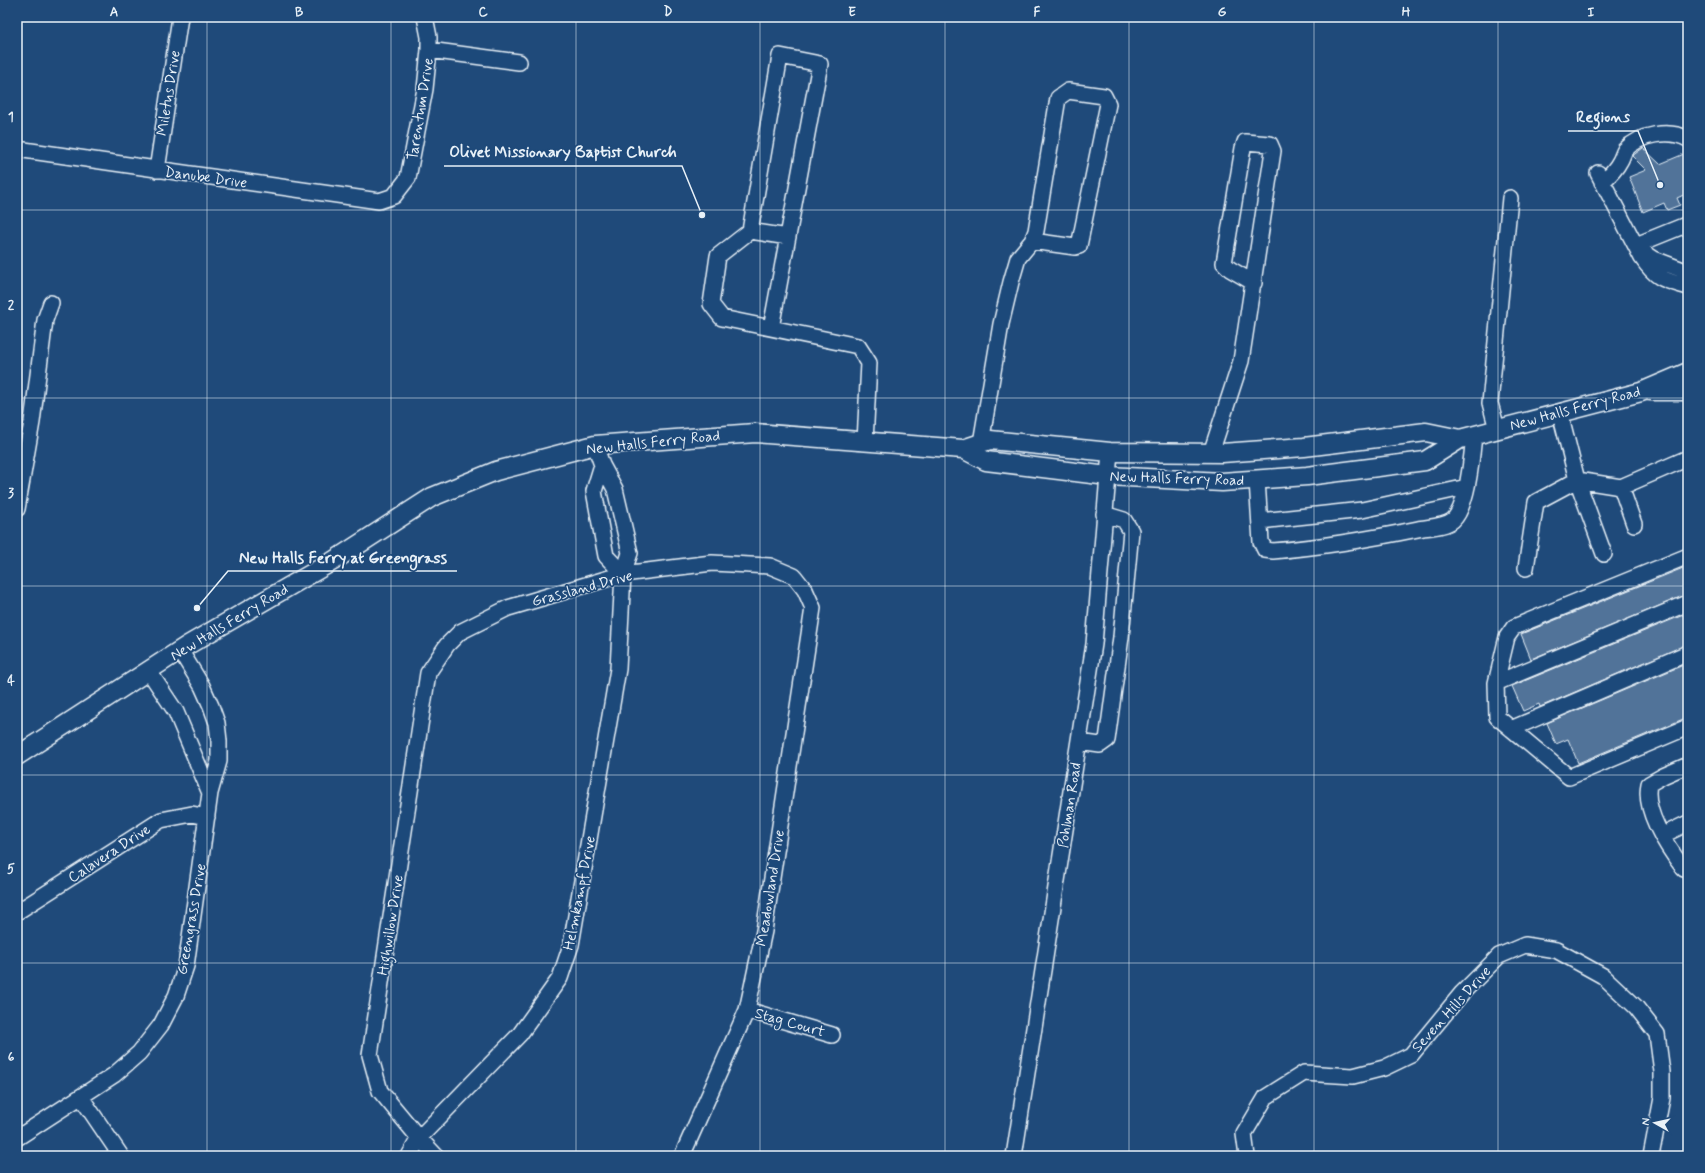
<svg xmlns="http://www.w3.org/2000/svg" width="1705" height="1173" font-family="Mynerve,sans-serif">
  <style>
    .building { fill: #517399; stroke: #e8f1f8 }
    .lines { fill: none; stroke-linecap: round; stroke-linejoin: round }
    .minor-casing { stroke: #e8f1f8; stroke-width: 18 }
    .major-casing { stroke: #e8f1f8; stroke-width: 21 }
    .minor { stroke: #1f4a7a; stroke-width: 15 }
    .major { stroke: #1f4a7a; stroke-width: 18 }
    .grid { fill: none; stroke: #e8f1f8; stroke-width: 1; stroke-opacity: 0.55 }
    .labels { text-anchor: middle; stroke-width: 3.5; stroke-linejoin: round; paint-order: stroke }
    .street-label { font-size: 15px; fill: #e8f1f8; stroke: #1f4a7a }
    .leader { fill: none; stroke: #e8f1f8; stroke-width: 1.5 }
    .callout-dot { fill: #e8f1f8; stroke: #1f4a7a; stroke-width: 1.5 }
    .callout-label { font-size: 16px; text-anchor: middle; font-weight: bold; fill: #e8f1f8; stroke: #1f4a7a; stroke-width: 3.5; stroke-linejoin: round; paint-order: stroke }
    .neatline { fill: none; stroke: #e8f1f8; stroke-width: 1.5 }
    .grid-label { font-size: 13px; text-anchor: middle; font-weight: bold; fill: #e8f1f8 }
  </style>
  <rect width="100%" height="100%" fill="#1f4a7a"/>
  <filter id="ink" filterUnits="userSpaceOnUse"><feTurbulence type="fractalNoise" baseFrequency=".025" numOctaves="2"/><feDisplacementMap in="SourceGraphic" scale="8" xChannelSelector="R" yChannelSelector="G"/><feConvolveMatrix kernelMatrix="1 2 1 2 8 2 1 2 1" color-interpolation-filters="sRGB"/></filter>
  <g filter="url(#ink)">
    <path class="building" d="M 1643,148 L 1660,164 L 1684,154 L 1688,164 L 1688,193 L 1677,198 L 1680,205 L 1667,210 L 1664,203 L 1643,212 L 1629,177 L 1646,170 L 1632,156 Z
      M 1688,566 L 1688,594 L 1531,659 L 1521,634 Z
      M 1688,613 L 1688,644 L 1540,707 L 1539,704 L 1523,711 L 1512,686 Z
      M 1688,663 L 1688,717 L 1578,763 L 1568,739 L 1556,744 L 1547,723 Z"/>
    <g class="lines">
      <g class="minor-casing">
        <path id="minor" d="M 429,50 L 519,62
          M 17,149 L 379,201 L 394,196 L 408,178 L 425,89 L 429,50 L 429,37 L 425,17
          M 157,170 L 180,17
          M 1598,173 L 1642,258 C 1657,280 1664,280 1688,287
          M 1602,182 C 1609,176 1616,169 1620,161 C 1622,158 1623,153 1625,150 C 1640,134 1669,129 1688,139
          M 750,231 L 788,237
          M 1636,245 L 1688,224
          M 1639,249 L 1654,259 L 1688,272
          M 771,328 L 820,64 L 780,56 L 750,231 L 718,256 L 711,304 L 722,318 L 858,346 L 869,363 L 865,442
          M 1560,413 L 1577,480 L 1621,487 L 1688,458
          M 1497,429 L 1490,403 L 1510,198
          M 981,443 L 1001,324 L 1011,282 L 1018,258 L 1032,241 L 1036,231 L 1058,98 L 1068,91 L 1104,96 L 1108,104 L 1079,246 L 1075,247 L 1032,241
          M 1211,453 L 1241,361 L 1273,151 L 1270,144 L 1245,142 L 1243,148 L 1224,263 L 1230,269 L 1254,283
          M 602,465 L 594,491 L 606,556 L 623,574
          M 1257,480 L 1261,542 L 1265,550 L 1273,551 C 1322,547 1370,539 1418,529 C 1428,527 1445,527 1453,520 C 1468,506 1472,455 1474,435
          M 1621,487 L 1634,524
          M 17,509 L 32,422 L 45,320 L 51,303
          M 1260,521 L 1362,510 L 1467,487
          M 1688,556 L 1514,627 L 1507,637 L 1496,683 L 1497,717 L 1569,777 L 1688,727
          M 1526,568 L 1536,502 L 1577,480 L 1604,554
          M 148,670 L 176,712 L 210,793
          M 1496,683 L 1688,603
          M 1511,729 L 1688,653
          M 1079,742 L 1100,745 L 1107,740 L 1121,637 L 1131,531 L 1124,520 L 1104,514
          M 1688,765 L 1663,776 L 1649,784 C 1643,811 1668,848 1684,869 L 1688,870
          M 1663,835 L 1688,823
          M 17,912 L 161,820 L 192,814 L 207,817
          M 747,1010 L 832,1035
          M 81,1097 L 121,1156
          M 17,1138 L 114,1075 L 139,1053 L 161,1025 L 176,996 L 186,966 L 210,793 L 219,761 L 219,741 L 217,723 L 211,706 L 202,686 L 180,650
          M 409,1156 L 419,1138 L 520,1034 L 560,978 L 571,945 L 618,669 L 623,574 L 630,553 L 615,489 L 602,465 L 595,445
          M 436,1156 L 419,1138 L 380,1091 L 370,1055 L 428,673 L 447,645 L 460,632 L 508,608 L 623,574 L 712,563 L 770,566 L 794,576 L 805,590 L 813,608 L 764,931 L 747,1010 L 682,1156
          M 1014,1156 L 1094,644 L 1110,452
          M 1247,1156 L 1244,1134 L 1266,1097 L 1304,1073 L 1353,1076 L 1384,1068 L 1411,1055 L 1462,993 L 1499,956 L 1525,945 L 1556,950 L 1603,976 L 1636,1007 L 1657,1034 L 1662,1072 L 1662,1098 L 1651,1156"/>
      </g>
      <g class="major-casing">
        <path id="major" d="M 1650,391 L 1688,391
          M 963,449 L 986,461 L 1108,476 L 1222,482 L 1307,476 L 1425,461 L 1460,439 L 1641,392 L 1688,372
          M 17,756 L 188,645 L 333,561 L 432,497 L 496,471 L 595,445 L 755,433 L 963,449 L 990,440 L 1110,452 L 1222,453 L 1304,447 L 1426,432 L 1460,439"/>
      </g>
      <use href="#minor" class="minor"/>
      <use href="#major" class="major"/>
    </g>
  </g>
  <path class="grid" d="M 207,17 L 207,1156M 391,17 L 391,1156M 576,17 L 576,1156M 760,17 L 760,1156M 945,17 L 945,1156M 1129,17 L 1129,1156M 1314,17 L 1314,1156M 1498,17 L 1498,1156M 17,210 L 1688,210M 17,398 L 1688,398M 17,586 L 1688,586M 17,775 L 1688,775M 17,963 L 1688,963"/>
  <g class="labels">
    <g class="street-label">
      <text transform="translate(168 93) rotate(-81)" y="5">Miletus Drive</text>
      <text transform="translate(420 109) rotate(-81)" y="5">Tarentum Drive</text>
      <text transform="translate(206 177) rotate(8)" y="5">Danube Drive</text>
      <text transform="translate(1575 408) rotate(-15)" y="5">New Halls Ferry Road</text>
      <text transform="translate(653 442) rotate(-6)" y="5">New Halls Ferry Road</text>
      <text transform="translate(1177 478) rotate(2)" y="5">New Halls Ferry Road</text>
      <text transform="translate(582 588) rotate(-15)" y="5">Grassland Drive</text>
      <text transform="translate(229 622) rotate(-31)" y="5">New Halls Ferry Road</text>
      <text transform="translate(1069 805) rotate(-81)" y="5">Pohlman Road</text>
      <text transform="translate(109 853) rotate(-33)" y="5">Calavera Drive</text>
      <text transform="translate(770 888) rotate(-81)" y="5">Meadowland Drive</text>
      <text transform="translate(579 893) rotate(-79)" y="5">Helmkampf Drive</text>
      <text transform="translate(191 919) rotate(-80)" y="5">Greengrass Drive</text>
      <text transform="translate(390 925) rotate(-81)" y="5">Highwillow Drive</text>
      <text transform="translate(1451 1009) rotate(-48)" y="5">Seven Hills Drive</text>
      <text transform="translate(790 1022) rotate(16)" y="5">Stag Court</text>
    </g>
  </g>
  <path class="leader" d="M1660 185L1638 131H1568M702 215L682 166H444M197 608L228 571H457"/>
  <g class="callout-dot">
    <circle cx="1660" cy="185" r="4"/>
    <circle cx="702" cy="215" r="4"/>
    <circle cx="197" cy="608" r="4"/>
  </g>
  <g class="callout-label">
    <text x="1603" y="122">Regions</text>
    <text x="563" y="157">Olivet Missionary Baptist Church</text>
    <text x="343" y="563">New Halls Ferry at Greengrass</text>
  </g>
  <rect width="1705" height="1173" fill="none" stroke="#1f4a7a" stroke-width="44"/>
  <g transform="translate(1655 1123) rotate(278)" stroke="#1f4a7a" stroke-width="3" paint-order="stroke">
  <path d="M0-3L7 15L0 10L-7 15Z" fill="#e8f1f8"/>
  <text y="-6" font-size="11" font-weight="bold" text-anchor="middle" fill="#e8f1f8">N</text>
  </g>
  <rect x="22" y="22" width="1661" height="1129" class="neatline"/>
  <g class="grid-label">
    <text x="114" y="16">A</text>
    <text x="299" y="16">B</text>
    <text x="483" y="16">C</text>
    <text x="668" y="16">D</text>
    <text x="852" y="16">E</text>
    <text x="1037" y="16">F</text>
    <text x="1222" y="16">G</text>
    <text x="1406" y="16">H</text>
    <text x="1591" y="16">I</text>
    <text x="11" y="121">1</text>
    <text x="11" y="309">2</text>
    <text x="11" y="497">3</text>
    <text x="11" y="685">4</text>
    <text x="11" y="873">5</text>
    <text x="11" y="1061">6</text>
  </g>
</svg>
